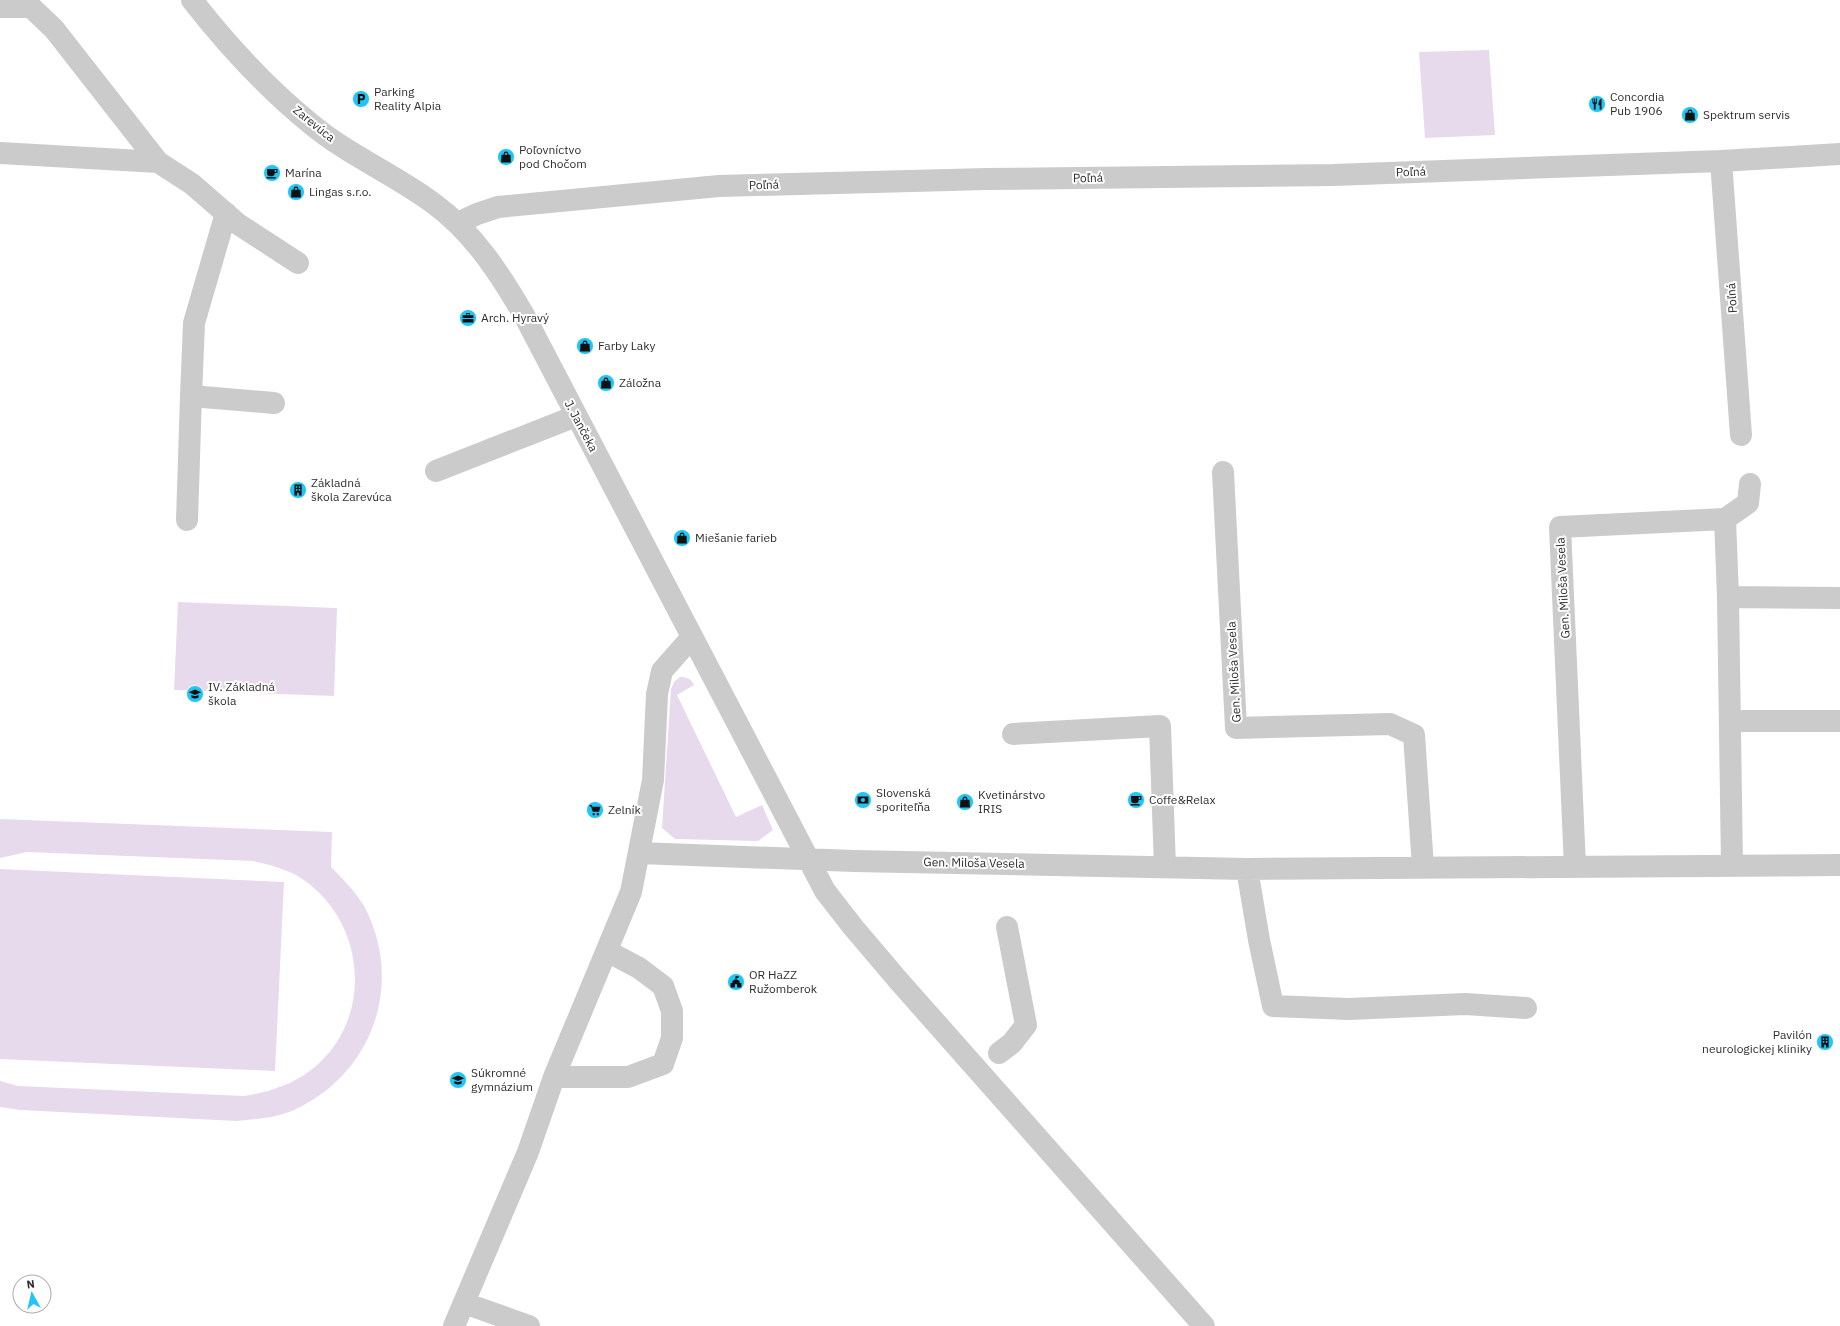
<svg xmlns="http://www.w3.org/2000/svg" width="1840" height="1326" font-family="'IBM Plex Sans',sans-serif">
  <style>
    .green { fill: #e8daed }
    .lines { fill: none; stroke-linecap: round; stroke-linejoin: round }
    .minor { stroke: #cbcbcb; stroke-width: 22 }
    .labels { text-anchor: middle; stroke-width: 4; stroke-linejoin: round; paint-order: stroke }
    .poi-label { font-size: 12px; fill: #2e2e2e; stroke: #fff; text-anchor: start }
    .street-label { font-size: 12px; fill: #2e2e2e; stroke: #fff }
  </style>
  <rect width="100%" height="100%" fill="#fff"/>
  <path class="green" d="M 1489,50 L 1495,135 L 1425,138 L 1419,52 Z
    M 178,602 L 337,608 L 334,696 L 174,690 Z
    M 680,677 C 686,677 691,678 694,685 L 677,695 L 736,817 L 762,805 L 773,830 L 758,841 L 675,839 L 662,828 L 671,689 L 674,682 Z
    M 0,819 L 332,832 L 331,867 C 343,879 355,891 364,906 C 405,983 373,1074 294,1110 C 276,1118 256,1119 237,1121 L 20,1110 L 0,1107 L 0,1081 L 18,1086 L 244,1096 C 268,1092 292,1085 311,1070 C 377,1019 366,916 296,875 C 282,868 267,864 253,861 L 27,852 L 0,858 Z
    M 0,869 L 284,882 L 275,1071 L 0,1059 Z"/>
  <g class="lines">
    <path class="minor" d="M 192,0 C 227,45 267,88 311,124 C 348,155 394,174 433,203 C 474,233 500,274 525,317 L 825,891 L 853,927 L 898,980 L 1204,1326
      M 0,7 L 31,7 L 54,29 L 158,162
      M 0,153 L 158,162 L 192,184 L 238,224 L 298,263
      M 1721,161 L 1741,435
      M 226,213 L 194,323 L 191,396 L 274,403
      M 458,223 L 477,214 L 498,207 L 719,186 L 987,179 L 1333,175 L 1721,161 L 1840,154
      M 436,471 L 576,416
      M 1223,472 L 1236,728 L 1390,724 L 1414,735 L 1423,867
      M 1725,519 L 1748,503 L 1750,484
      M 187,520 L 191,396
      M 1730,721 L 1840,721
      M 1013,734 L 1160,726 L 1165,867
      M 639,853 L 854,861 L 1247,869 L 1840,865
      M 1732,866 L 1728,597 L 1840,598
      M 1575,867 L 1560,527 L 1725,519 L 1728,597
      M 1247,869 L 1259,940 L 1273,1006 L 1349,1009 L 1465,1004 L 1526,1008
      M 999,1053 L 1012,1043 L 1026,1025 L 1007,927
      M 554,1077 L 628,1077 L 663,1064 L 672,1038 L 672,1011 L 663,986 L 639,968 L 607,951
      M 464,1303 L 529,1326
      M 454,1326 L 528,1152 L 554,1077 L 631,892 L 653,780 L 657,694 L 662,671 L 691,638"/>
  </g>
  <defs>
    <g id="parking-disc" transform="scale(0.9)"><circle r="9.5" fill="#22c5f3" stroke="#fff"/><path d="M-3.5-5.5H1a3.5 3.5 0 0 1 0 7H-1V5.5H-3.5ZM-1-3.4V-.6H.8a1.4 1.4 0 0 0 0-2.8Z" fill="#111"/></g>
    <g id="restaurant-disc" transform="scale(0.9)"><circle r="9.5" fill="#22c5f3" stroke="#fff"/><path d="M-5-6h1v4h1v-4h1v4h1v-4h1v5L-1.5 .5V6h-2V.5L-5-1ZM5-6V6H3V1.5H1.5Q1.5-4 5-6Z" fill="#111"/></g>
    <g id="shop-disc" transform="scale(0.9)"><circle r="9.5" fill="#22c5f3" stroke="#fff"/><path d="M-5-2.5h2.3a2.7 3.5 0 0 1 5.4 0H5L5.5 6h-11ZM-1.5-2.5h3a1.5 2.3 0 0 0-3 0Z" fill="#111"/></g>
    <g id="cafe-disc" transform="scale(0.9)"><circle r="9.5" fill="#22c5f3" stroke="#fff"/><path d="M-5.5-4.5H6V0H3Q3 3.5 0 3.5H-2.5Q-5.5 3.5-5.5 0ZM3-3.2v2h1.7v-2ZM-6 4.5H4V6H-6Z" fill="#111"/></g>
    <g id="office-disc" transform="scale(0.9)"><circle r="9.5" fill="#22c5f3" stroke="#fff"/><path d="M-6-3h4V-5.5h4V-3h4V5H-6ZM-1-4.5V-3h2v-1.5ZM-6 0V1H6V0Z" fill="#111"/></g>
    <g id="building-disc" transform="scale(0.9)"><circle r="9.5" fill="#22c5f3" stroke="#fff"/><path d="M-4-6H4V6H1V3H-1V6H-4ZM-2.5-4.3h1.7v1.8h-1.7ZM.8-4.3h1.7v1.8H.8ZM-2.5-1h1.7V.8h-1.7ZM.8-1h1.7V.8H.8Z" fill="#111"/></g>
    <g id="school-disc" transform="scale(0.9)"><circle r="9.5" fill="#22c5f3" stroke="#fff"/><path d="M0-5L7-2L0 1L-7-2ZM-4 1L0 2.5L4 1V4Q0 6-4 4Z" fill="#111"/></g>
    <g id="bank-disc" transform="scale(0.9)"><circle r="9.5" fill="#22c5f3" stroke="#fff"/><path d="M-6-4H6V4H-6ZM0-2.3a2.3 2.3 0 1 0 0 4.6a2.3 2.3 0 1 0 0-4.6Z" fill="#111"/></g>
    <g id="supermarket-disc" transform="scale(0.9)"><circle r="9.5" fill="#22c5f3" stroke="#fff"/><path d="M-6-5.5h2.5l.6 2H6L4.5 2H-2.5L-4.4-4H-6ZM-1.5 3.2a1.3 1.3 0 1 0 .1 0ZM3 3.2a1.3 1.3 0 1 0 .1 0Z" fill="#111"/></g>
    <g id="civic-disc" transform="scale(0.9)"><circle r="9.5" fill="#22c5f3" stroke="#fff"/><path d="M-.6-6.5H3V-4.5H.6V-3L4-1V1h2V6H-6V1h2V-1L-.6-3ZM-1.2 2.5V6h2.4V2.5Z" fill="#111"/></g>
  </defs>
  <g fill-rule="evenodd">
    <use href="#parking-disc" x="361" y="99"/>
    <use href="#restaurant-disc" x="1597" y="104"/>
    <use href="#shop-disc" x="1690" y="115"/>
    <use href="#shop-disc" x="506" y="157"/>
    <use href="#cafe-disc" x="272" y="173"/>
    <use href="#shop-disc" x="296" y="192"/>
    <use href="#office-disc" x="468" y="318"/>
    <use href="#shop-disc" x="585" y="346"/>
    <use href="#shop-disc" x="606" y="383"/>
    <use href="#building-disc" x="298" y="490"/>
    <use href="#shop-disc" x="682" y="538"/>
    <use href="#school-disc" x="195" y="694"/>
    <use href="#bank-disc" x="863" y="800"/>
    <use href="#cafe-disc" x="1136" y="800"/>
    <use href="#shop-disc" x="965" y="802"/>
    <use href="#supermarket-disc" x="595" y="810"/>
    <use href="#civic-disc" x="736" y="982"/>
    <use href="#building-disc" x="1825" y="1042"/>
    <use href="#school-disc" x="458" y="1080"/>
  </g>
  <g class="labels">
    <g class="poi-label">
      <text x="374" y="96">Parking<tspan x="374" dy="14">Reality Alpia</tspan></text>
      <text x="1610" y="101">Concordia<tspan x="1610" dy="14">Pub 1906</tspan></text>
      <text x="1703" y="119">Spektrum servis</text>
      <text x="519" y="154">Poľovníctvo<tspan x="519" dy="14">pod Chočom</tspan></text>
      <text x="285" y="177">Marína</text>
      <text x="309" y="196">Lingas s.r.o.</text>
      <text x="481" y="322">Arch. Hyravý</text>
      <text x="598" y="350">Farby Laky</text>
      <text x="619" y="387">Záložna</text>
      <text x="311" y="487">Základná<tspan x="311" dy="14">škola Zarevúca</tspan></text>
      <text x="695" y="542">Miešanie farieb</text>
      <text x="208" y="691">IV. Základná<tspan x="208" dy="14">škola</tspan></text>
      <text x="876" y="797">Slovenská<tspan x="876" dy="14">sporiteľňa</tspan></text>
      <text x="978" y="799">Kvetinárstvo<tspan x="978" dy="14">IRIS</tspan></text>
      <text x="1149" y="804">Coffe&amp;Relax</text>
      <text x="608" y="814">Zelník</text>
      <text x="749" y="979">OR HaZZ<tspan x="749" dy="14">Ružomberok</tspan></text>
      <text x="1812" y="1039" text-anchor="end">Pavilón<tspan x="1812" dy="14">neurologickej kliniky</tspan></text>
      <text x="471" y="1077">Súkromné<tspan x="471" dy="14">gymnázium</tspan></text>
    </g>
    <g class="street-label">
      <text transform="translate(314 124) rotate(39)" y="4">Zarevúca</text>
      <text transform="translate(1411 172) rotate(-2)" y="4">Poľná</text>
      <text transform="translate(1088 178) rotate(-1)" y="4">Poľná</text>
      <text transform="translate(764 185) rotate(-2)" y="4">Poľná</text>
      <text transform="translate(1732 298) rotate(-94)" y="4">Poľná</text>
      <text transform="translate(581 426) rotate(62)" y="4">J. Jančeka</text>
      <text transform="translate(1563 588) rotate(-93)" y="4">Gen. Miloša Vesela</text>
      <text transform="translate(1234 672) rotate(-93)" y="4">Gen. Miloša Vesela</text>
      <text transform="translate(974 863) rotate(1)" y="4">Gen. Miloša Vesela</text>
    </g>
  </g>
  <g transform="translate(32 1294) rotate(352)"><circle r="19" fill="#ffffff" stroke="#ababab"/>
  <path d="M0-3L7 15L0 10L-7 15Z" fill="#22c5f3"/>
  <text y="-6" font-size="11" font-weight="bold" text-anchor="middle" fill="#2e2e2e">N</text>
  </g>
</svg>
